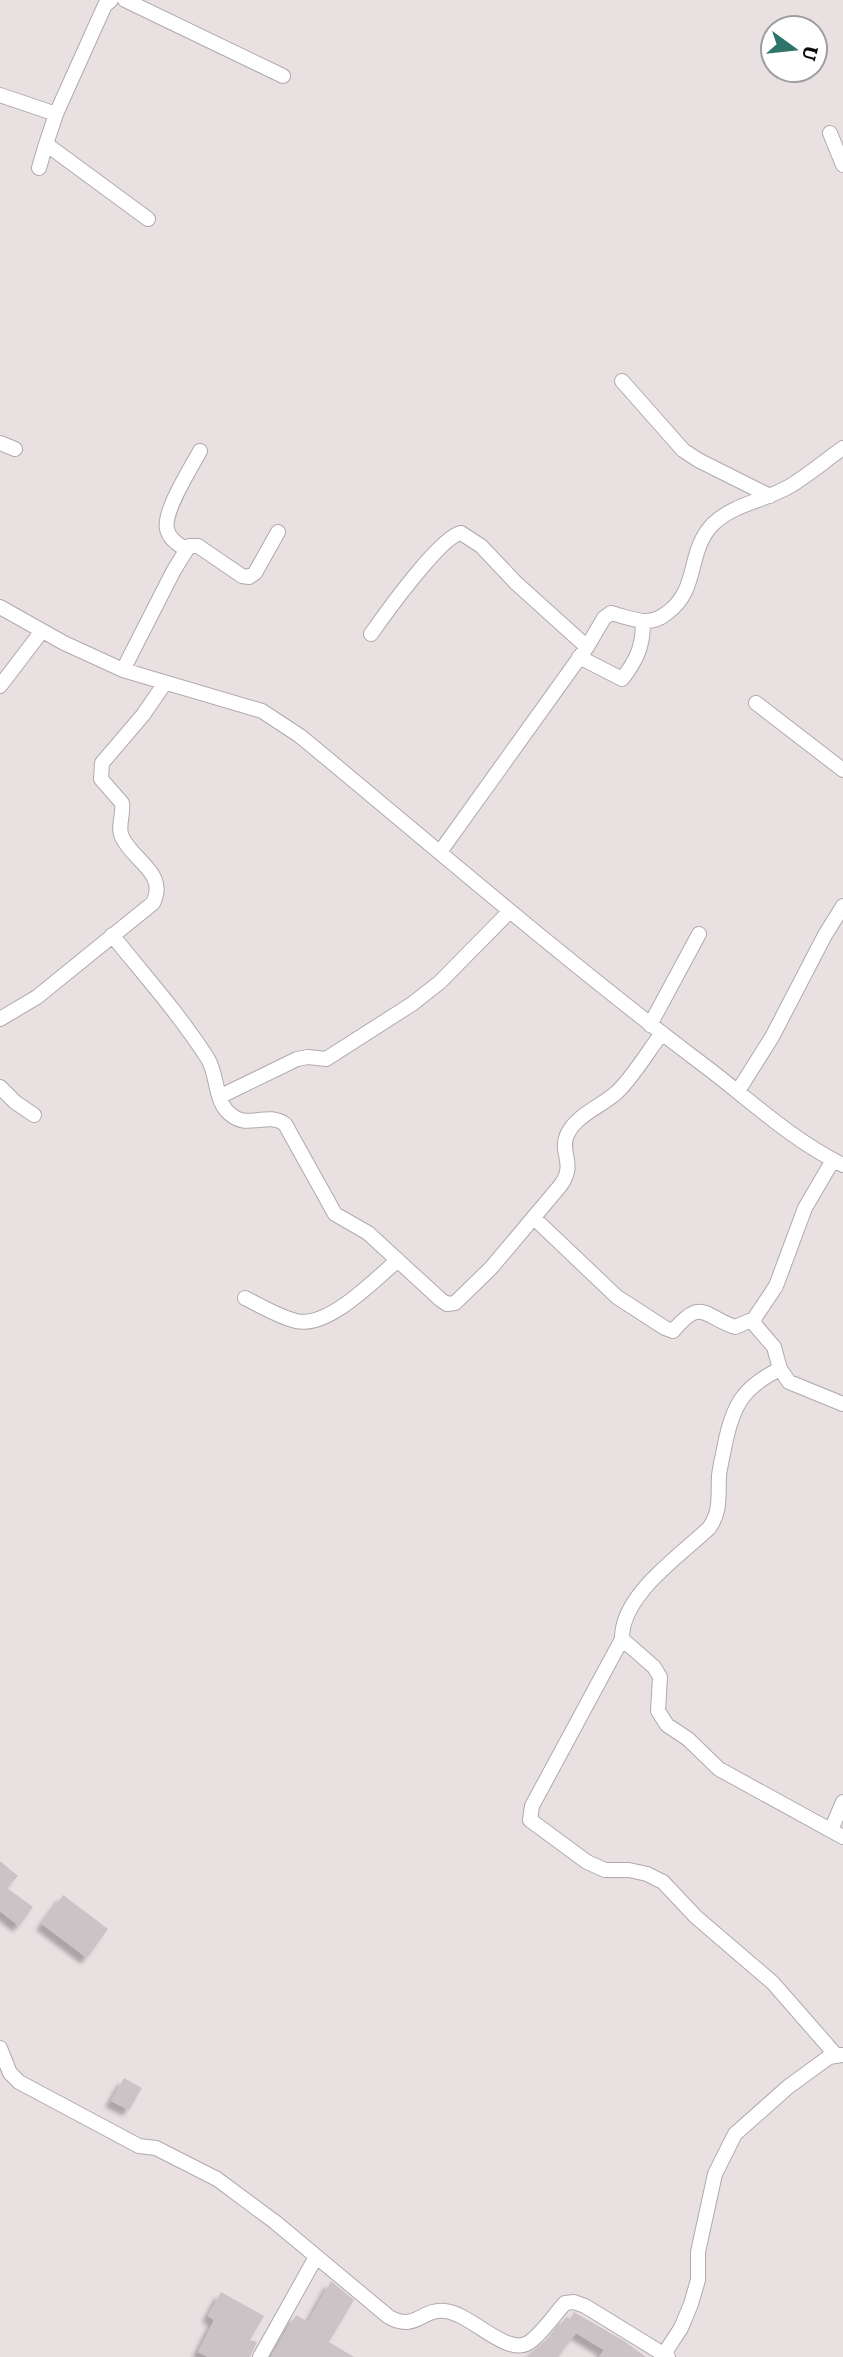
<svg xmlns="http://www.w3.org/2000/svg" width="843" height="2357" font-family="Literata,serif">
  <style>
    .building { fill: #cbc3c5; filter: url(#shadow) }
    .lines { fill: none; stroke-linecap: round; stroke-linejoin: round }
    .street-casing { stroke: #b1a9ab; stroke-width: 16 }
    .street { stroke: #fff; stroke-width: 14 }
  </style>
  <defs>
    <filter id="shadow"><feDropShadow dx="-6" dy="6" stdDeviation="2" flood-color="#0004"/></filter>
  </defs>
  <rect width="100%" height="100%" fill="#e9e0e2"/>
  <path class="building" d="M 0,1861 L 18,1876 L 7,1888 L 33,1907 L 19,1926 L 0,1911 Z
    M 63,1895 L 108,1929 L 87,1958 L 42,1924 Z
    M 124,2078 L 142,2088 L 129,2110 L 111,2101 Z
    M 331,2281 L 354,2300 L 329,2342 L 354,2357 L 271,2357 L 296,2315 L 308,2322 Z
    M 221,2292 L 264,2316 L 250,2340 L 257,2342 L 250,2357 L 208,2357 L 198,2352 L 214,2320 L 208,2316 Z
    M 574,2312 L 624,2341 L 646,2357 L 599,2357 L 604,2350 L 576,2333 L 558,2357 L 527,2357 L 549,2337 L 551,2338 L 566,2317 L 570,2319 Z"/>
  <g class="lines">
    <g class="street-casing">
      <path id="street" d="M 111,0 L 105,5 L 56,114 L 46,144 L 148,219
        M 125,0 L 283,76
        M 0,95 L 56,114
        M 830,133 L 843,165
        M 39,168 L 46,144
        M 622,381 L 683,450 L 698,460 L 770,496
        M 0,443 L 15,449
        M 186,550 C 178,544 169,539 167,529 C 163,511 191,468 200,451
        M 0,607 L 64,643 L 123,670 L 262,711 L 300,736 C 432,845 561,957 697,1060 C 746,1096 788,1138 843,1165
        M 371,634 C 385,614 441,536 461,533 L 481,546 L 516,583 L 587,647
        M 579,657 L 622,679 C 637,660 643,646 643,622
        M 123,670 L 174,570 L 189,546 L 198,546 L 242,576 L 249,577 L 255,573 L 278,532
        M 0,686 L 42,631
        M 756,703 L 843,770
        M 440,852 L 587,647 L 604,618 L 611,613 C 631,618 649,628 667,613 C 700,589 686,552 713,524 C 735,503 765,501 790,486 C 808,475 826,460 843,448
        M 112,935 C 145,976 180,1015 208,1059 C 217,1074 215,1097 226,1110 C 246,1133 265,1110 285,1124 L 335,1214 L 368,1233 L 441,1300 L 447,1304 L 455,1303 L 491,1268 L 560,1186 C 577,1164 559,1153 567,1135 C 576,1115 600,1107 616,1093 C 631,1080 649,1050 662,1033
        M 0,1019 L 37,997 L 153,903 C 168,873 133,861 122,837 C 117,827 124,814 122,803 L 101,779 L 102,763 L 143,715 L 165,683
        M 650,1025 L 699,934
        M 0,1087 L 15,1102 L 34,1115
        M 738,1091 L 772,1037 L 825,935 L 843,906
        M 221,1096 L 297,1059 L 308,1057 L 326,1059 L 412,1004 L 440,982 L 509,912
        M 833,1160 L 805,1208 L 776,1286 L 754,1319 L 755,1325 L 774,1347 L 780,1369 L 789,1382 L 843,1404
        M 534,1218 L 617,1297 L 665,1328 L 673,1331 C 702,1297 703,1316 735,1327 L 754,1319
        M 245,1298 C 261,1306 279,1317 296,1321 C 328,1329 374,1280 398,1260
        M 780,1369 C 743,1387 733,1405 725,1444 C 723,1455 720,1466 719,1476 C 718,1496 721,1512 709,1528 C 680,1556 621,1595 622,1639 L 654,1667 L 660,1677 L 658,1711 L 667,1725 L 688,1739 L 719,1769 L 843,1837
        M 622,1639 L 532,1806 L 530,1820 L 587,1862 L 605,1870 L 629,1870 L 647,1874 L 663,1882 L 696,1917 L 773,1983 L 835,2054
        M 831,1830 L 843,1802
        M 0,2048 L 10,2073 L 19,2082 L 139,2146 L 156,2148 L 217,2179 L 275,2222 L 389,2317 C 416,2332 422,2308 445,2311 C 470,2313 506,2356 528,2343 C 540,2336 555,2314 565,2303 L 574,2302 L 585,2306 L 668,2357
        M 260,2357 L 316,2257
        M 662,2357 L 681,2328 L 691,2304 L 698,2280 L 698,2252 L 715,2174 L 735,2134 L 788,2087 L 829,2057 L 842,2055"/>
    </g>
    <use href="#street" class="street"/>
  </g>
  <g transform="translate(794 49) rotate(105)"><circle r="33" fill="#ffffff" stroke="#9f9d9e" stroke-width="2"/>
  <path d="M0-5L12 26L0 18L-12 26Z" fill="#2e746a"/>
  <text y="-10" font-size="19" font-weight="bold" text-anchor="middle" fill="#0e0b0c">U</text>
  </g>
</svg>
